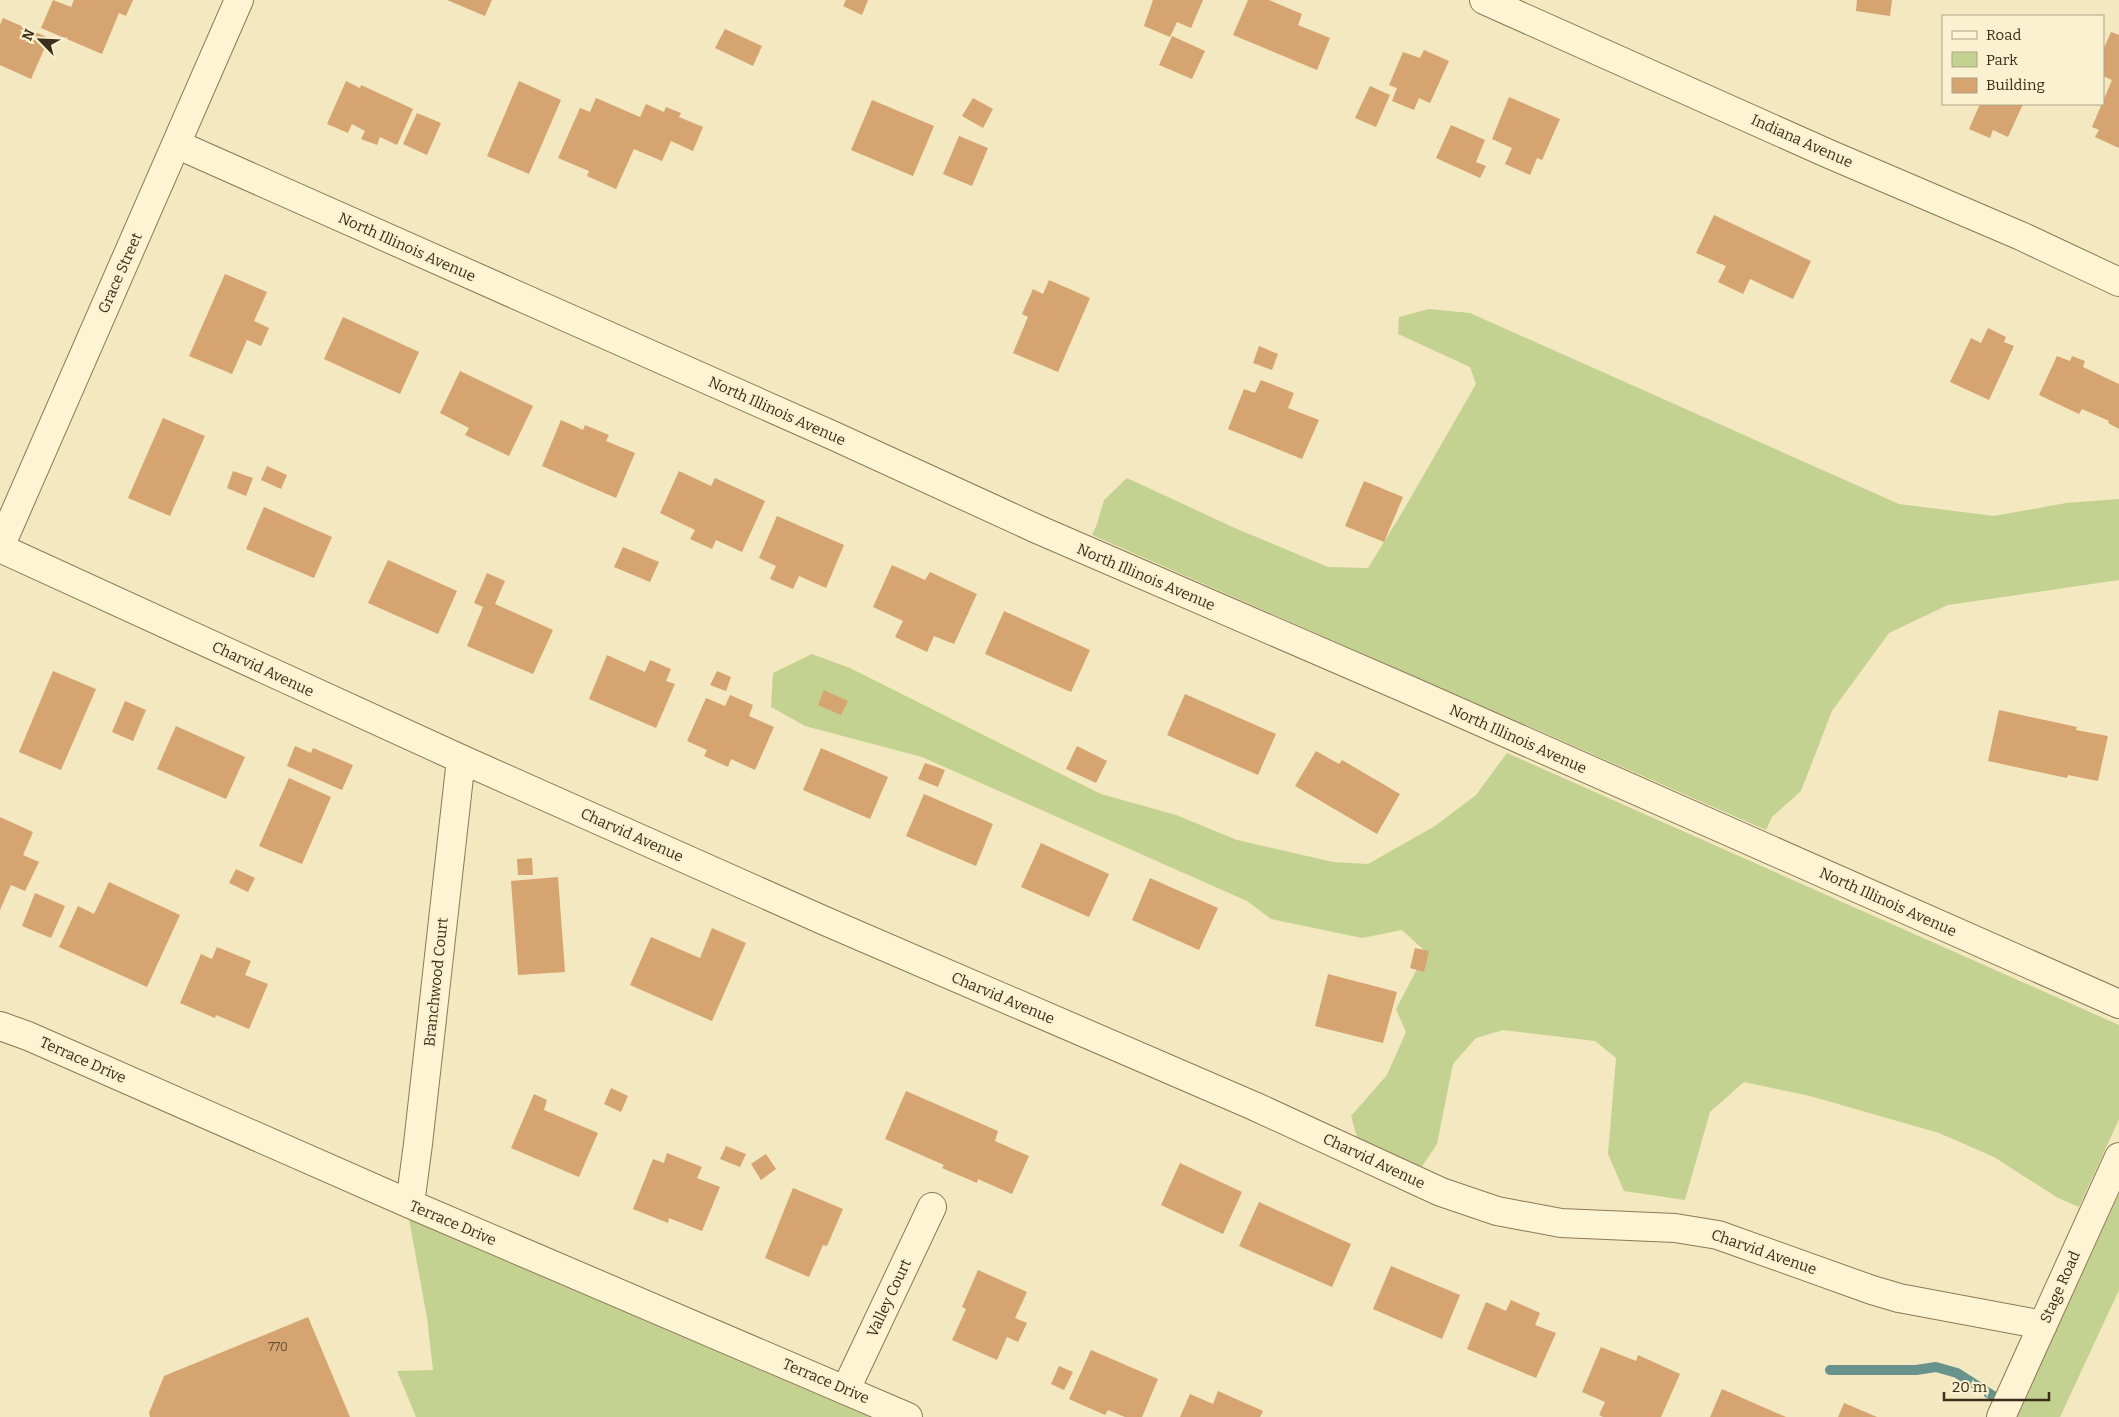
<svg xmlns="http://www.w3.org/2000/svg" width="2119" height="1417" font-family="Bitter,serif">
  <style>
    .green { fill: #c4d291 }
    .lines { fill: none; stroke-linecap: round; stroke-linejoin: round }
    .stream { stroke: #68938c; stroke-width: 10 }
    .building { fill: #d5a470 }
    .minor-casing { stroke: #8d7855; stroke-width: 30 }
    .minor { stroke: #fcf4d3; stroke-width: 28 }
    .labels { text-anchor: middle; stroke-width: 5; stroke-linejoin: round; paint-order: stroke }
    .number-label { font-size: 12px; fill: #624c30 }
    .street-label { font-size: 15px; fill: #3b2e1b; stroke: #f9f1cf }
  </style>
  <rect width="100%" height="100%" fill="#f3e8bf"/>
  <path class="green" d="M 1429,309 L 1470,313 L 1899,504 L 1994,516 L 2066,503 L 2119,499 L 2119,580 L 1948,605 L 1889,633 L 1832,711 L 1801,791 L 1772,817 L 1766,830 L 1092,535 L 1097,524 L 1104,500 L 1127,478 L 1237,529 L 1328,567 L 1368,568 L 1403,511 L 1476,384 L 1470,367 L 1398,334 L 1399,317 Z
    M 812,654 L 850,668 L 1101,794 L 1176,815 L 1237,840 L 1333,862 L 1368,864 L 1435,826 L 1476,795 L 1507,753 L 2119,1025 L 2119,1119 L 2079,1207 L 2058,1198 L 1994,1157 L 1939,1133 L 1810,1096 L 1744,1082 L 1710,1112 L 1685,1200 L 1624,1191 L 1608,1154 L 1616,1058 L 1595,1041 L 1503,1030 L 1476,1038 L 1453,1064 L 1437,1144 L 1421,1168 L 1358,1141 L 1351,1116 L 1387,1075 L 1406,1032 L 1396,1009 L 1426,952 L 1402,930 L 1362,938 L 1271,919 L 1247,901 L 922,757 L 805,726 L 771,707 L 773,673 Z
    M 2119,1193 L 2119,1290 L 2060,1417 L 2017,1417 Z
    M 409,1219 L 870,1417 L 416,1417 L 397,1371 L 433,1370 L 427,1318 Z"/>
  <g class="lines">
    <path class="stream" d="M 1830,1370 L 1916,1370 L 1936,1367 L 1957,1373 L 2001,1401"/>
  </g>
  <path class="building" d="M 53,0 L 71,7 L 74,0 L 133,0 L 126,16 L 119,13 L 102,54 L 41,28 Z
    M 447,0 L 492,0 L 485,16 Z
    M 846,0 L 868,0 L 862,15 L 843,6 Z
    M 1153,0 L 1203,0 L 1191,28 L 1177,22 L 1170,37 L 1144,26 Z
    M 1248,0 L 1269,0 L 1302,14 L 1298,25 L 1330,38 L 1317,70 L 1233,35 Z
    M 1857,0 L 1892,0 L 1890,16 L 1856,11 Z
    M 3,18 L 49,38 L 31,79 L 0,65 L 0,25 Z
    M 725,29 L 762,46 L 753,66 L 715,48 Z
    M 2111,32 L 2119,35 L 2119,148 L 2095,137 L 2099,130 L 2092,127 L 2112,80 L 2103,76 L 2103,50 Z
    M 1172,36 L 1205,51 L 1192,79 L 1159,65 Z
    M 1424,50 L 1449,61 L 1430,103 L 1419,98 L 1414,110 L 1392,101 L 1397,88 L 1389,85 L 1403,52 L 1420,58 Z
    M 346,81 L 360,88 L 361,85 L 413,109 L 397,145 L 380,137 L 377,145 L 361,139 L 365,131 L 352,124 L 348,133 L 327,124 Z
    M 519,81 L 561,100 L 529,174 L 487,156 Z
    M 1370,86 L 1390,95 L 1376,127 L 1355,118 Z
    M 1509,97 L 1560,119 L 1542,160 L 1537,158 L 1530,175 L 1505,164 L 1512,148 L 1492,139 Z
    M 596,98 L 640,117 L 646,104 L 664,112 L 666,107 L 681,113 L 679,117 L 703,127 L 693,151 L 671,141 L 662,161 L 634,149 L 616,189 L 587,176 L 589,171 L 558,158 L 580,108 L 590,112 Z
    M 973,98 L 993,109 L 983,128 L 962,116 Z
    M 872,100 L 934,126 L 913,176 L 851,150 Z
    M 1980,104 L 2023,104 L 2008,137 L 1993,130 L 1990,138 L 1969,129 Z
    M 417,113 L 441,123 L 427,155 L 403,144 Z
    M 1451,125 L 1485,140 L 1476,162 L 1486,166 L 1480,178 L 1436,158 Z
    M 959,136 L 988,148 L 972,186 L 943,174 Z
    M 1714,215 L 1811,261 L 1793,299 L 1750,279 L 1743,294 L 1718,282 L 1726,266 L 1696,253 Z
    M 225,274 L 267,292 L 254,321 L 269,328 L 261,346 L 247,340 L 232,374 L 189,356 Z
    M 1049,280 L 1090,298 L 1058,372 L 1013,353 L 1028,317 L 1022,314 L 1033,289 L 1043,294 Z
    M 343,317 L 419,352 L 400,394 L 324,359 Z
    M 1988,328 L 2006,337 L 2004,342 L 2014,346 L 1989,400 L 1950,382 L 1971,338 L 1981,343 Z
    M 1259,346 L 1278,354 L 1272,370 L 1253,363 Z
    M 2057,356 L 2070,361 L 2072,356 L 2085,361 L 2083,367 L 2119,384 L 2119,429 L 2108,423 L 2109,421 L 2082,409 L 2079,414 L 2039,395 Z
    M 460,371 L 533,406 L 509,456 L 465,435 L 469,428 L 440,413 Z
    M 1261,380 L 1294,393 L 1288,408 L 1319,420 L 1302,459 L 1228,429 L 1244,389 L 1255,393 Z
    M 163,418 L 205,436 L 170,516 L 128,498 Z
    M 561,420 L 583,430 L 585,425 L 609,435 L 606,441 L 635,453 L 616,498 L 542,466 Z
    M 267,466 L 287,475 L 281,489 L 261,480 Z
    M 233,471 L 253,478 L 246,496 L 227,488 Z
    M 679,471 L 711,486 L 715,478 L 765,501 L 742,552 L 716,540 L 712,549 L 690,539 L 695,530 L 660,513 Z
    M 1364,481 L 1403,497 L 1384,542 L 1345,526 Z
    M 264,507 L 332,537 L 314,578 L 246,549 Z
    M 777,516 L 844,545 L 826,588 L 799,576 L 793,589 L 770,579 L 776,566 L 759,558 Z
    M 623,547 L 659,562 L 650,582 L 614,567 Z
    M 388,560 L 457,591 L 438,634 L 368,603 Z
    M 892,565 L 925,580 L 930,572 L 977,594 L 954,644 L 934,636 L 927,652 L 895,637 L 903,621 L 873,607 Z
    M 487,573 L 505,581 L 495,604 L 553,630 L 533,674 L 467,646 L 483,607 L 474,603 Z
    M 1004,611 L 1090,650 L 1071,692 L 985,654 Z
    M 607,655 L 645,672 L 650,660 L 671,669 L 666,681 L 675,684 L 656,728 L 589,699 Z
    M 53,671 L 96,689 L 61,770 L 19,752 Z
    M 717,671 L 731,677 L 726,691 L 710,685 Z
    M 824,690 L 848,701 L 841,715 L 818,705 Z
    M 1185,694 L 1276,734 L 1258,775 L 1167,735 Z
    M 730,695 L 753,705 L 749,716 L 774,727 L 755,770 L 731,759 L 728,767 L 704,756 L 707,750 L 687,741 L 706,698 L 725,706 Z
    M 125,701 L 146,710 L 133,741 L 112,732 Z
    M 1999,710 L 2077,727 L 2076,730 L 2108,736 L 2098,781 L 2068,775 L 2067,778 L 1988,761 Z
    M 176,726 L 245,757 L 226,799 L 157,769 Z
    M 295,746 L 311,753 L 313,748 L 353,765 L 342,790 L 287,766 Z
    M 1077,746 L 1107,761 L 1096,783 L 1066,769 Z
    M 821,748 L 888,777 L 870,819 L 803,790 Z
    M 1316,751 L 1339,764 L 1342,760 L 1400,794 L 1377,834 L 1295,786 Z
    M 925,763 L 945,770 L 938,787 L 918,779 Z
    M 289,778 L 331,797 L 302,864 L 259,846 Z
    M 924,794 L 993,824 L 976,866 L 906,836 Z
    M 0,817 L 33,832 L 23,855 L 39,862 L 25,891 L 11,885 L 0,910 Z
    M 1041,843 L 1109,874 L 1089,917 L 1021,887 Z
    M 532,858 L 533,875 L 518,875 L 517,859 Z
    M 236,869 L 255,878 L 248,892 L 229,883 Z
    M 558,877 L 565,972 L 518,975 L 511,881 Z
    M 1150,878 L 1218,908 L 1199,950 L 1132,920 Z
    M 109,882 L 180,915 L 147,987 L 59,947 L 78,906 L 94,914 Z
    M 35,893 L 65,906 L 51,938 L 22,926 Z
    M 712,928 L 746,943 L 712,1021 L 630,985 L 651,937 L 700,958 Z
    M 217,947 L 251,961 L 245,975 L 268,984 L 249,1029 L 216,1015 L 215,1018 L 180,1003 L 201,954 L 212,959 Z
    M 1415,948 L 1429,951 L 1424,972 L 1410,968 Z
    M 1328,974 L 1397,992 L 1383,1043 L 1315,1026 Z
    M 611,1088 L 628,1096 L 621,1112 L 604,1104 Z
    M 906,1091 L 998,1131 L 995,1141 L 1029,1156 L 1012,1194 L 978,1179 L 977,1183 L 942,1168 L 944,1165 L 885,1139 Z
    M 534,1094 L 547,1100 L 544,1110 L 598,1133 L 579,1177 L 511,1148 Z
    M 726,1146 L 746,1154 L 740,1167 L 720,1159 Z
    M 667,1153 L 702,1167 L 697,1178 L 720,1187 L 702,1231 L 669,1218 L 668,1223 L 633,1209 L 653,1159 L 664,1163 Z
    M 766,1154 L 776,1169 L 761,1180 L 751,1164 Z
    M 1180,1163 L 1242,1192 L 1223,1234 L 1161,1205 Z
    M 793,1188 L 843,1209 L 827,1246 L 823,1245 L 809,1277 L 765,1258 Z
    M 1259,1202 L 1351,1244 L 1332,1287 L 1239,1246 Z
    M 1391,1266 L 1460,1295 L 1442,1339 L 1373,1309 Z
    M 978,1270 L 1027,1292 L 1015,1318 L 1027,1323 L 1018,1342 L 1007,1337 L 997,1360 L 952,1340 L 966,1309 L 962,1307 Z
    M 1511,1300 L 1540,1313 L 1535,1325 L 1556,1333 L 1536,1378 L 1467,1349 L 1486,1302 L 1506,1311 Z
    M 308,1317 L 350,1417 L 150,1417 L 149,1413 L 164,1376 Z
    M 1601,1347 L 1636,1361 L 1638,1355 L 1680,1374 L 1661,1417 L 1603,1417 L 1599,1415 L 1605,1402 L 1582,1392 Z
    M 1091,1350 L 1158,1379 L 1142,1417 L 1125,1417 L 1108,1410 L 1105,1415 L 1069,1399 Z
    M 1059,1366 L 1073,1372 L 1064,1390 L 1051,1384 Z
    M 1722,1389 L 1786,1417 L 1710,1417 Z
    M 1218,1391 L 1263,1411 L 1260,1417 L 1180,1417 L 1190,1394 L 1213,1404 Z
    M 1844,1403 L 1877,1417 L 1838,1417 Z"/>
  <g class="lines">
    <g class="minor-casing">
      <path id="minor" d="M 1484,0 L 1829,154 L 2021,236 L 2119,282
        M 176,144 L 834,436 L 1037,529 L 1409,690 L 2119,1004
        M 0,547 L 239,0
        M 0,548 L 461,759 L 825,921 L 1254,1106 L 1441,1192 L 1497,1211 L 1561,1223 L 1675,1228 L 1718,1235 L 1872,1290 L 1899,1298 L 2043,1325
        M 0,1026 L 28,1036 L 410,1204 L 908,1417
        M 410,1204 L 418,1144 L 461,759
        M 846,1389 L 932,1207
        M 2001,1417 L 2119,1157"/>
    </g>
    <use href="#minor" class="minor"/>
  </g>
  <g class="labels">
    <g class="number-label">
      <text x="278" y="1351">770</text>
    </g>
    <g class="street-label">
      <text transform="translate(1802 141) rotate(24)" y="5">Indiana Avenue</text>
      <text transform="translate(407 247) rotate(24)" y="5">North Illinois Avenue</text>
      <text transform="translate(120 273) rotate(-66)" y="5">Grace Street</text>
      <text transform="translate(777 411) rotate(24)" y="5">North Illinois Avenue</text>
      <text transform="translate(1146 577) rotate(23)" y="5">North Illinois Avenue</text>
      <text transform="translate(263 669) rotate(25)" y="5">Charvid Avenue</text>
      <text transform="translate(1518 739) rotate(24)" y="5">North Illinois Avenue</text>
      <text transform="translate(632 835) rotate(24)" y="5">Charvid Avenue</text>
      <text transform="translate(1888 902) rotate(24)" y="5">North Illinois Avenue</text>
      <text transform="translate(436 982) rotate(-84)" y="5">Branchwood Court</text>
      <text transform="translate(1003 998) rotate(23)" y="5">Charvid Avenue</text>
      <text transform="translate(83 1060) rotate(24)" y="5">Terrace Drive</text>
      <text transform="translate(1374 1161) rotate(25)" y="5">Charvid Avenue</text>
      <text transform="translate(453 1223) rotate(23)" y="5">Terrace Drive</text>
      <text transform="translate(1764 1252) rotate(19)" y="5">Charvid Avenue</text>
      <text transform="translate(2060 1287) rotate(-66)" y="5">Stage Road</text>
      <text transform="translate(889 1298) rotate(-65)" y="5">Valley Court</text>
      <text transform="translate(826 1381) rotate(23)" y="5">Terrace Drive</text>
    </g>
  </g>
  <rect x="1942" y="15" width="162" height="90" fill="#f9f1cf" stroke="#ada387"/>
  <rect x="1952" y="31" width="25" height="8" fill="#fcf4d3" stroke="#ada387"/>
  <text x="1986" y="40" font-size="15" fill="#3b2e1b">Road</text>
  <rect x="1952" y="52" width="25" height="15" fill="#c4d291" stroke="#ada387"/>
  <text x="1986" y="65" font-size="15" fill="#3b2e1b">Park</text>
  <rect x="1952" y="78" width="25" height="15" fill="#d5a470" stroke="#ada387"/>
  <text x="1986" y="90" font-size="15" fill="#3b2e1b">Building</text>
  <g transform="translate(40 40) rotate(294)" stroke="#f9f1cf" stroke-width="4" paint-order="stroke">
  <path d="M0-4L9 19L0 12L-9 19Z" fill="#3b2e1b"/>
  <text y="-8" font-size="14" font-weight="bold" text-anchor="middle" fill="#3b2e1b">N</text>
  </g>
  <path d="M1944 1392v8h105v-8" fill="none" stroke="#3b2e1b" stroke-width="2.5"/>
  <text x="1952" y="1392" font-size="15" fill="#3b2e1b" stroke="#f9f1cf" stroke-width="4" paint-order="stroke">20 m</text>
</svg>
